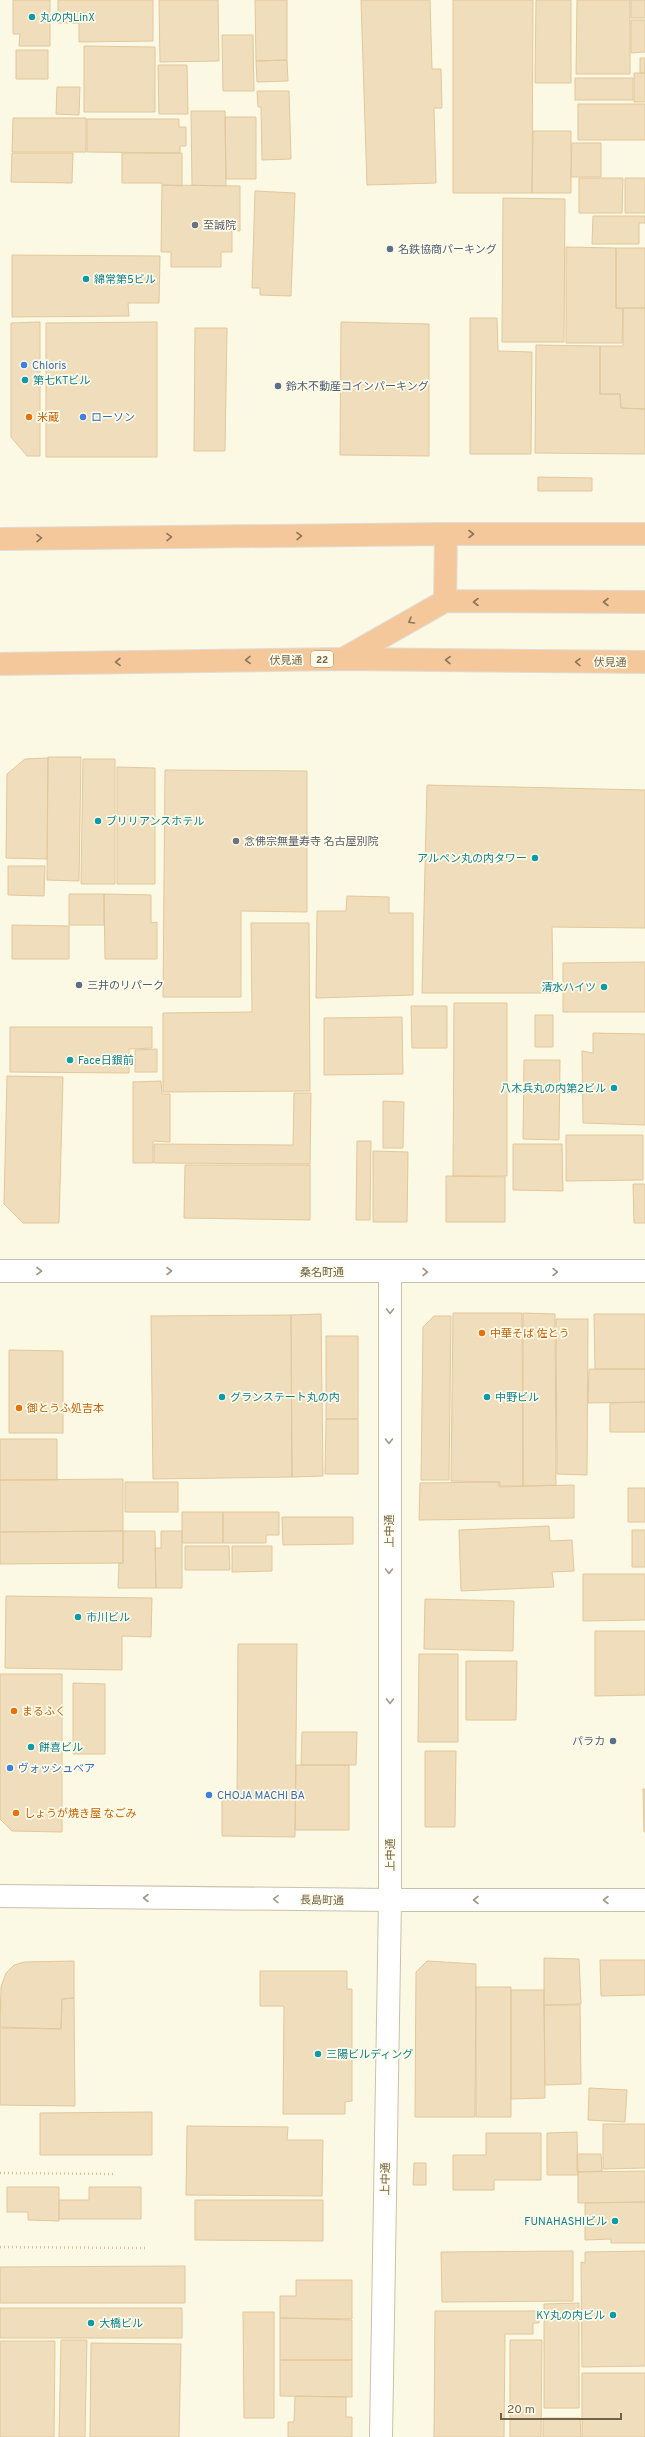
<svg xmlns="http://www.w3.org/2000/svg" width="645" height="2437" font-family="Overpass,'Noto Sans JP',sans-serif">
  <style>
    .building { fill: #f0ddbb; stroke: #e2c89c }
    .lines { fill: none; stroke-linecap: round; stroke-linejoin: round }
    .minor-casing { stroke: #ccc1aa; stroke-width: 24 }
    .highway-casing { stroke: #e0dcd7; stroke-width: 24 }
    .path { stroke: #d4c19f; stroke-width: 2.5; stroke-dasharray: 1 3; stroke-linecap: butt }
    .minor { stroke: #fff; stroke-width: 22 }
    .highway { stroke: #f4c89b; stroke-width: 22 }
    .oneway { stroke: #8c765a }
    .oneway2 { stroke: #a39989 }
    .culture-dot { fill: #0f9aa8; stroke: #fefbe9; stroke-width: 1.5 }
    .worship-dot { fill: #6b7280; stroke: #fefbe9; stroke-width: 1.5 }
    .service-dot { fill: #5c6f8a; stroke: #fefbe9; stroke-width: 1.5 }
    .shop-dot { fill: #3f7fe0; stroke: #fefbe9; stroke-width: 1.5 }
    .food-dot { fill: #e8710a; stroke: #fefbe9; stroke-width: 1.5 }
    .labels { text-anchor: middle; stroke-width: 3.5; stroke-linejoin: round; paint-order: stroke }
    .shield { fill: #fefbe9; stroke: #9c907a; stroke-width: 1 }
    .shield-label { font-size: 10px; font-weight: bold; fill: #72624a }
    .culture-label { font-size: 11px; fill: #0d838f; stroke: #fefbe9; text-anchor: start }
    .worship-label { font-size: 11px; fill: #5b616d; stroke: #fefbe9; text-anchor: start }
    .service-label { font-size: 11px; fill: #4e5e75; stroke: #fefbe9; text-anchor: start }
    .shop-label { font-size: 11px; fill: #366cbe; stroke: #fefbe9; text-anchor: start }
    .food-label { font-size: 11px; fill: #c56008; stroke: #fefbe9; text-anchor: start }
    .street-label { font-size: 11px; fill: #72624a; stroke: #fefbe9 }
  </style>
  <rect width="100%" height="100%" fill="#fbf8e3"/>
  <path class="building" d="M 13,0 L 50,0 L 50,46 L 19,46 L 20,34 L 13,34 Z
    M 58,0 L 153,0 L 153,41 L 79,42 L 79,23 L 58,23 Z
    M 159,0 L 218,0 L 219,61 L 160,62 Z
    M 255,0 L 287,0 L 287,60 L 256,61 Z
    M 361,0 L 430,0 L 432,69 L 441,69 L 442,108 L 434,108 L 436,183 L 367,185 Z
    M 453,0 L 533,0 L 532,193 L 453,193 Z
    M 536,0 L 571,0 L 571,83 L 535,83 Z
    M 577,0 L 630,0 L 630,74 L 576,74 Z
    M 631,0 L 645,0 L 645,18 L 631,18 Z
    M 631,20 L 645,20 L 645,52 L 631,53 Z
    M 222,35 L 253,35 L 254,91 L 223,91 Z
    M 84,46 L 155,47 L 155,112 L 84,112 Z
    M 16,50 L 48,50 L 48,79 L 16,79 Z
    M 640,58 L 645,58 L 645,73 L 640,73 Z
    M 287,60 L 288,81 L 257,82 L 256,61 Z
    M 158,65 L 187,65 L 188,114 L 159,114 Z
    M 634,73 L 645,73 L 645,102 L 634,102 Z
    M 575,78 L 633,78 L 633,100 L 575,100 Z
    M 57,87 L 80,87 L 79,115 L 56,114 Z
    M 257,91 L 289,91 L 291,159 L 262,160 L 261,107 L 258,107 Z
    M 578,104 L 645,104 L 645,140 L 578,140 Z
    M 191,111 L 225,111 L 226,186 L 192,185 Z
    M 225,117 L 256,117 L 256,179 L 226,179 Z
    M 13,118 L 86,118 L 86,152 L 12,152 Z
    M 87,119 L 179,119 L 179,127 L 186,127 L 186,146 L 180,146 L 180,153 L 87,152 Z
    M 533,131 L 571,131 L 571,193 L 532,193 Z
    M 572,143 L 601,143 L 601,177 L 571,177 Z
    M 12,153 L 73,153 L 72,183 L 11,182 Z
    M 122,153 L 182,153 L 182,186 L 162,185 L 162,183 L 122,183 Z
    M 579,178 L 623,178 L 622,213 L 579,213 Z
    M 625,178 L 645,178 L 645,213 L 625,213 Z
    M 162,185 L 240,186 L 240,231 L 232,230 L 232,252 L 221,252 L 221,267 L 171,267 L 171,252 L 161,252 Z
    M 255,191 L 295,193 L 291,296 L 260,295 L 260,288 L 252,288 Z
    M 503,198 L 565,199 L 564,342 L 502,342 Z
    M 593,216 L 645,216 L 645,223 L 639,223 L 639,244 L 592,244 Z
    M 566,247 L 616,248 L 616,308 L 623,309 L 622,343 L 566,343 Z
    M 616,248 L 645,248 L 645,308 L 616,308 Z
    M 12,255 L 160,256 L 159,303 L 128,303 L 129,316 L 12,317 Z
    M 623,308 L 645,308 L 645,409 L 621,408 L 620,394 L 600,394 L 600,346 L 623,346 Z
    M 470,318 L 497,318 L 498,351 L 532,352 L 531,454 L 470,454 Z
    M 40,322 L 40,456 L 27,456 L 11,437 L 11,323 Z
    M 157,322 L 157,457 L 46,457 L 46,323 Z
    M 341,322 L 429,324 L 429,456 L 340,455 Z
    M 195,328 L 227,328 L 225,451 L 194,451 Z
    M 536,345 L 600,346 L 600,394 L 620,394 L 621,408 L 645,409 L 645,454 L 535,453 Z
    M 538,477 L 592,478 L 592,491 L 538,491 Z
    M 48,757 L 81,757 L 79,881 L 47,880 Z
    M 48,758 L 47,859 L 6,858 L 7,774 L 25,759 Z
    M 83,759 L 115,759 L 115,884 L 81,884 Z
    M 117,767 L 155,768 L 155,884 L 117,884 Z
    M 165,770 L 307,771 L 307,912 L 241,911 L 241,997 L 163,997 Z
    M 427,785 L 645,790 L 645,928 L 552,927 L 553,993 L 422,993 Z
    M 8,866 L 45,866 L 44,896 L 8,895 Z
    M 69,894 L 104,894 L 104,925 L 69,925 Z
    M 104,894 L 151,895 L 151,923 L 157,922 L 157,959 L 105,959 Z
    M 347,896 L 389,897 L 389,913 L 413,913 L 413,995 L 316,998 L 317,911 L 346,911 Z
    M 251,923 L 309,923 L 310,1091 L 163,1092 L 163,1013 L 252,1012 Z
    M 12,925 L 69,926 L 69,959 L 12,959 Z
    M 645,962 L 645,1012 L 563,1012 L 563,963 Z
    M 454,1003 L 507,1003 L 507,1176 L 453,1176 Z
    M 411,1006 L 447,1006 L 447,1048 L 412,1048 Z
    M 535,1015 L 553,1015 L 553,1047 L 535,1047 Z
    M 402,1017 L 403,1074 L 324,1075 L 324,1018 Z
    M 10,1027 L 152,1027 L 152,1048 L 129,1049 L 129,1073 L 10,1072 Z
    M 593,1033 L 645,1034 L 645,1125 L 583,1123 L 582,1051 L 593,1053 Z
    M 157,1049 L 157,1072 L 135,1072 L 135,1050 Z
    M 524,1060 L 560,1060 L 559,1140 L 523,1139 Z
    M 7,1076 L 63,1077 L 59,1223 L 23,1223 L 4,1204 Z
    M 161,1081 L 162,1094 L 170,1094 L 170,1142 L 153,1141 L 153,1163 L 133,1163 L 133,1082 Z
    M 294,1093 L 311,1093 L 310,1164 L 154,1163 L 154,1144 L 293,1145 Z
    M 383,1101 L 404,1102 L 403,1148 L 383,1148 Z
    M 566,1135 L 643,1135 L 643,1180 L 566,1181 Z
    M 357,1141 L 371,1141 L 370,1220 L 356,1220 Z
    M 513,1144 L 562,1144 L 563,1191 L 513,1190 Z
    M 373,1151 L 408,1152 L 407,1222 L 373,1222 Z
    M 185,1165 L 310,1165 L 310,1220 L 184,1218 Z
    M 446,1176 L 505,1177 L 505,1222 L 446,1222 Z
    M 633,1184 L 645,1184 L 645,1223 L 634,1223 Z
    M 453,1313 L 522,1313 L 523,1486 L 500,1486 L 500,1482 L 451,1481 Z
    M 523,1313 L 555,1314 L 556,1485 L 523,1486 Z
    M 321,1314 L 323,1476 L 292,1477 L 291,1315 Z
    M 594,1314 L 645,1314 L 645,1369 L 595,1369 Z
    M 291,1315 L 292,1477 L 153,1479 L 151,1316 Z
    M 434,1316 L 451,1316 L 449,1480 L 421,1480 L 423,1327 Z
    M 556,1319 L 588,1319 L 587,1475 L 557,1474 Z
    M 326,1336 L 358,1336 L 358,1419 L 326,1419 Z
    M 9,1350 L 63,1351 L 63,1433 L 9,1433 Z
    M 589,1369 L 645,1369 L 645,1402 L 588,1403 Z
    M 645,1402 L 645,1432 L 610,1432 L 610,1403 Z
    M 326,1419 L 358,1419 L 358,1474 L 325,1474 Z
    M 0,1439 L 57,1439 L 57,1480 L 0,1480 Z
    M 123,1479 L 123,1531 L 0,1532 L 0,1480 Z
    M 125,1482 L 178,1482 L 178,1512 L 125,1512 Z
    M 499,1482 L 499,1487 L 574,1485 L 574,1518 L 419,1520 L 420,1483 Z
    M 628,1488 L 645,1488 L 645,1522 L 628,1522 Z
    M 182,1512 L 223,1512 L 223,1543 L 182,1543 Z
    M 223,1512 L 279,1512 L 279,1535 L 266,1535 L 266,1543 L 223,1543 Z
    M 282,1517 L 353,1517 L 353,1544 L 283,1545 Z
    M 549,1526 L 550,1541 L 572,1540 L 574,1571 L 552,1572 L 554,1587 L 461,1591 L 459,1530 Z
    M 632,1530 L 645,1530 L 645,1567 L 632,1567 Z
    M 123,1531 L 123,1563 L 0,1564 L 0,1532 Z
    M 123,1531 L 155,1531 L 156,1588 L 118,1588 L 119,1563 L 123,1563 Z
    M 161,1531 L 182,1531 L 182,1588 L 156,1588 L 155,1548 L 161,1548 Z
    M 185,1546 L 229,1546 L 230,1570 L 185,1570 Z
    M 232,1546 L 272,1546 L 272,1571 L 232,1572 Z
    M 583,1574 L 645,1574 L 645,1620 L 583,1621 Z
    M 6,1596 L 152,1598 L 151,1637 L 122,1636 L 122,1670 L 5,1668 Z
    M 425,1599 L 514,1601 L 513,1651 L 424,1649 Z
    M 595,1631 L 645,1631 L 645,1695 L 595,1696 Z
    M 238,1644 L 297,1644 L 295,1837 L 222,1836 L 222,1800 L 237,1800 Z
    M 419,1654 L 458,1654 L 458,1742 L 418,1742 Z
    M 466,1661 L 517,1661 L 516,1720 L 466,1720 Z
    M 0,1674 L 62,1674 L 62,1832 L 12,1831 L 0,1819 Z
    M 73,1683 L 105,1684 L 105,1754 L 73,1754 Z
    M 302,1732 L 357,1732 L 356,1765 L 301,1765 Z
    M 425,1751 L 456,1751 L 455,1827 L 425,1827 Z
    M 296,1765 L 349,1765 L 349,1830 L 295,1830 Z
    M 643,1789 L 645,1789 L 645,1832 L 644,1832 Z
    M 544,1958 L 579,1959 L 581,2004 L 544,2005 Z
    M 600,1960 L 645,1960 L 645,1995 L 601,1996 Z
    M 74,1961 L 74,1998 L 62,1999 L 61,2029 L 0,2027 L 1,1987 L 6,1973 L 14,1965 L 24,1962 Z
    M 427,1961 L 476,1964 L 475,2117 L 415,2117 L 416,1972 Z
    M 260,1971 L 347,1971 L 347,1989 L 352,1989 L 352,2101 L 345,2102 L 345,2114 L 283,2114 L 284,2006 L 260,2006 Z
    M 476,1987 L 511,1987 L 511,2117 L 476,2117 Z
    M 511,1990 L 544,1990 L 545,2098 L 511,2099 Z
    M 74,1998 L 75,2106 L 0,2105 L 0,2028 L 61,2029 L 62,1999 Z
    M 544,2005 L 580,2005 L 581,2084 L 545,2085 Z
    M 589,2088 L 627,2090 L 625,2122 L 588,2120 Z
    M 152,2112 L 152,2155 L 40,2155 L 40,2113 Z
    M 603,2124 L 645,2124 L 645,2168 L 603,2169 Z
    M 187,2126 L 288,2127 L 287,2140 L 323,2140 L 322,2196 L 186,2195 Z
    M 577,2132 L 578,2175 L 547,2175 L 547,2133 Z
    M 486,2133 L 541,2133 L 541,2180 L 494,2180 L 494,2190 L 453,2190 L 453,2155 L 486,2155 Z
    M 577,2154 L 601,2154 L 602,2171 L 577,2172 Z
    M 414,2163 L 426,2163 L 426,2185 L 413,2185 Z
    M 645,2171 L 645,2202 L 578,2203 L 578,2172 Z
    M 7,2187 L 59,2187 L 59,2221 L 28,2220 L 28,2212 L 7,2212 Z
    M 89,2187 L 141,2187 L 141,2219 L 59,2219 L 59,2200 L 89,2200 Z
    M 195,2200 L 323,2200 L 323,2241 L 195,2240 Z
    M 645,2202 L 645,2243 L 611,2243 L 611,2239 L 585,2240 L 585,2203 Z
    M 573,2251 L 573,2301 L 442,2302 L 441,2252 Z
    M 645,2251 L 645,2366 L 582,2367 L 581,2262 L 585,2263 L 585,2252 Z
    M 185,2266 L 185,2303 L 0,2303 L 0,2267 Z
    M 296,2280 L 352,2280 L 352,2319 L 280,2318 L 280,2296 L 296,2296 Z
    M 579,2303 L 579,2408 L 544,2408 L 544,2304 Z
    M 0,2308 L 182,2308 L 182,2338 L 0,2338 Z
    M 435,2311 L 539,2311 L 539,2323 L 533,2323 L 533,2334 L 505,2334 L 504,2437 L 434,2437 Z
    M 243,2312 L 274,2312 L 274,2418 L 244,2418 Z
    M 280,2318 L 352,2320 L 352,2360 L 280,2360 Z
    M 61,2340 L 87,2340 L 85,2437 L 59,2437 Z
    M 510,2340 L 542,2340 L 541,2437 L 510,2437 Z
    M 0,2341 L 55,2341 L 54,2437 L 0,2437 Z
    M 91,2343 L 181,2344 L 179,2437 L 90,2437 Z
    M 280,2360 L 352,2360 L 352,2397 L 280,2396 Z
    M 582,2373 L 645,2373 L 645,2437 L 582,2437 Z
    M 295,2396 L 346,2397 L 346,2417 L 352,2417 L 352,2437 L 288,2437 L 288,2422 L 294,2422 Z
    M 543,2418 L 580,2418 L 581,2437 L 543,2437 Z"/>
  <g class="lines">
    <g class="minor-casing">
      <path id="minor" d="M 0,1271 L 645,1271
        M 0,1896 L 390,1900 L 645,1900
        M 381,2437 L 390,1900 L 390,1272"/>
    </g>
    <g class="highway-casing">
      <path id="highway" d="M 0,539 L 443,534 L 645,534
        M 445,601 L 446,534
        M 345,658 L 445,601 L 645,602
        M 0,664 L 344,659 L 645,662"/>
    </g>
    <path class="path" d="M 0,2173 L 116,2174
      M 0,2247 L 147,2248"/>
    <use href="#minor" class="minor"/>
    <use href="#highway" class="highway"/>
  </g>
  <defs><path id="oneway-chevron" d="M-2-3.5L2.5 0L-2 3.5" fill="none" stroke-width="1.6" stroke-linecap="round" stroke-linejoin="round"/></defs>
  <g class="oneway">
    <use href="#oneway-chevron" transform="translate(471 534)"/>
    <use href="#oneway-chevron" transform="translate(299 536) rotate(-1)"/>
    <use href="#oneway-chevron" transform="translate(169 537) rotate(-1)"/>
    <use href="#oneway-chevron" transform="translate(39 538) rotate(-1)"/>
    <use href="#oneway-chevron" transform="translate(476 602) rotate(-180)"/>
    <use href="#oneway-chevron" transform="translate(606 602) rotate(-180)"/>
    <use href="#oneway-chevron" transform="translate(411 621) rotate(150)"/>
    <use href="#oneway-chevron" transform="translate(248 660) rotate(179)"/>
    <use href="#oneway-chevron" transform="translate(448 660) rotate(-179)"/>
    <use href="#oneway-chevron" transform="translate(118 662) rotate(179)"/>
    <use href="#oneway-chevron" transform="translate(578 662) rotate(-179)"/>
  </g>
  <g class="oneway2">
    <use href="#oneway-chevron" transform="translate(39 1271)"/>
    <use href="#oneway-chevron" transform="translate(169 1271)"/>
    <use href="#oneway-chevron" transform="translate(425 1272)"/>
    <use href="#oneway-chevron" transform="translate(555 1272)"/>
    <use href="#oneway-chevron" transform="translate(390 1311) rotate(90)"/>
    <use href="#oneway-chevron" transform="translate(389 1441) rotate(90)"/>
    <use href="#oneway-chevron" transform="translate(389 1571) rotate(90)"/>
    <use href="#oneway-chevron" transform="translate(390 1701) rotate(90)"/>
    <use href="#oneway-chevron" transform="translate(146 1898) rotate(-180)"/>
    <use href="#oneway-chevron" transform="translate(276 1899) rotate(-179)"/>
    <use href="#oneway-chevron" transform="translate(476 1900) rotate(180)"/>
    <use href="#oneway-chevron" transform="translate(606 1900) rotate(180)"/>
  </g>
  <g class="culture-dot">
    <circle cx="32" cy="17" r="4"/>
    <circle cx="86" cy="279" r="4"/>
    <circle cx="25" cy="380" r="4"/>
    <circle cx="98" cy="821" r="4"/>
    <circle cx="535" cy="858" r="4"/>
    <circle cx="604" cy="987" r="4"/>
    <circle cx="70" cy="1060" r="4"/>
    <circle cx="614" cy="1088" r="4"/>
    <circle cx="222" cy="1397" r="4"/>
    <circle cx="487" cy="1397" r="4"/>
    <circle cx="78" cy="1617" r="4"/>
    <circle cx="31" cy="1747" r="4"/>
    <circle cx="318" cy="2054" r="4"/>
    <circle cx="615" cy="2221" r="4"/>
    <circle cx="613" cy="2315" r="4"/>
    <circle cx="91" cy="2323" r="4"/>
  </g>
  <g class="worship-dot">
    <circle cx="195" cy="225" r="4"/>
    <circle cx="236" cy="841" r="4"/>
  </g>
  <g class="service-dot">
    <circle cx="390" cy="249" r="4"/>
    <circle cx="278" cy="386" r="4"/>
    <circle cx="79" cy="985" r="4"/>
    <circle cx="613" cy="1741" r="4"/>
  </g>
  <g class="shop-dot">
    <circle cx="24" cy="365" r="4"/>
    <circle cx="83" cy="417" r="4"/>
    <circle cx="10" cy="1768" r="4"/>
    <circle cx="209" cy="1795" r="4"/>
  </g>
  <g class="food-dot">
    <circle cx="29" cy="417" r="4"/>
    <circle cx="482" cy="1333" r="4"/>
    <circle cx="19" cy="1408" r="4"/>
    <circle cx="14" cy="1711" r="4"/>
    <circle cx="16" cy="1813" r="4"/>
  </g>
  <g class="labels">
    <rect class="shield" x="311" y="651" width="22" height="16" rx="3"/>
    <g class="shield-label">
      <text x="322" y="663">22</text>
    </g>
    <g class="culture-label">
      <text x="40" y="21">丸の内LinX</text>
      <text x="94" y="283">綿常第5ビル</text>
      <text x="33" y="384">第七KTビル</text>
      <text x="106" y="825">ブリリアンスホテル</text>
      <text x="527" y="862" text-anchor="end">アルペン丸の内タワー</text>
      <text x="596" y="991" text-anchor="end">清水ハイツ</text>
      <text x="78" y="1064">Face日銀前</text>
      <text x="606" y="1092" text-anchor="end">八木兵丸の内第2ビル</text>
      <text x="230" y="1401">グランステート丸の内</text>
      <text x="495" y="1401">中野ビル</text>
      <text x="86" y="1621">市川ビル</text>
      <text x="39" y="1751">餅喜ビル</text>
      <text x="326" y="2058">三陽ビルディング</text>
      <text x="607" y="2225" text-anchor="end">FUNAHASHIビル</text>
      <text x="605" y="2319" text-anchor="end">KY丸の内ビル</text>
      <text x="99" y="2327">大橋ビル</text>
    </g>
    <g class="worship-label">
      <text x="203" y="229">至誠院</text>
      <text x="244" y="845">念佛宗無量寿寺 名古屋別院</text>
    </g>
    <g class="service-label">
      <text x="398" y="253">名鉄協商パーキング</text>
      <text x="286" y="390">鈴木不動産コインパーキング</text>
      <text x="87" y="989">三井のリパーク</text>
      <text x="605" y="1745" text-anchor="end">パラカ</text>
    </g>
    <g class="shop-label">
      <text x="32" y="369">Chloris</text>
      <text x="91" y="421">ローソン</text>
      <text x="18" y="1772">ヴォッシュベア</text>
      <text x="217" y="1799">CHOJA MACHI BA</text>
    </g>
    <g class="food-label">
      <text x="37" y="421">米蔵</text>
      <text x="490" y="1337">中華そば 佐とう</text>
      <text x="27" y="1412">御とうふ処吉本</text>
      <text x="22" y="1715">まるふく</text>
      <text x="24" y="1817">しょうが焼き屋 なごみ</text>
    </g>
    <g class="street-label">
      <text transform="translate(286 660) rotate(-1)" y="4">伏見通</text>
      <text transform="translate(610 662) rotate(1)" y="4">伏見通</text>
      <text x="322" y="1276">桑名町通</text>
      <text transform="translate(389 1531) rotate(-90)" y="4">上中通</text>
      <text transform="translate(390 1855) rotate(-90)" y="4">上中通</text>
      <text transform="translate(322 1900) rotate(1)" y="4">長島町通</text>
      <text transform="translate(385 2179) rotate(-89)" y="4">上中通</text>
    </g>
  </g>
  <path d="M501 2413v6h120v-6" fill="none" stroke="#72624a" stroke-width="2"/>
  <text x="507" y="2413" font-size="12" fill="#72624a" stroke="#fefbe9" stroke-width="3" paint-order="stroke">20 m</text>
</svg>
